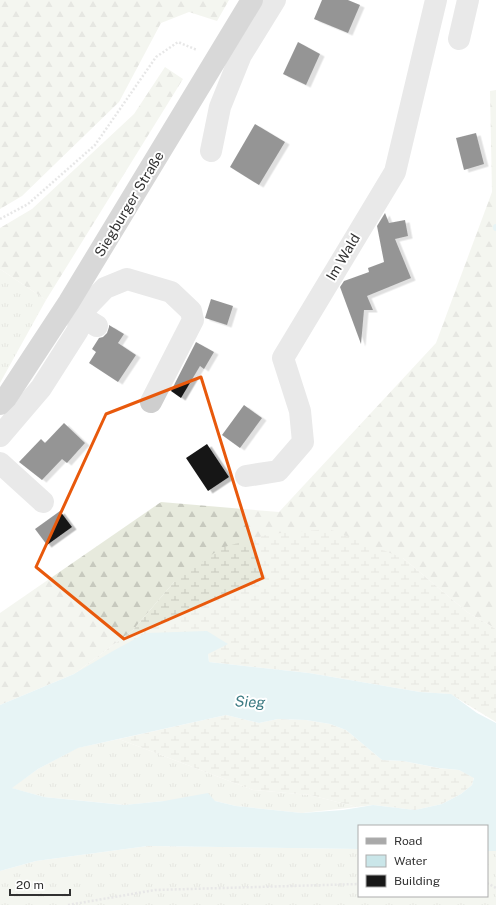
<svg xmlns="http://www.w3.org/2000/svg" width="496" height="905" font-family="'Public Sans',sans-serif">
  <style>
    .grass { fill: url(#grass-tufts) }
    .forest { fill: url(#forest-firs) }
    .wetland { fill: url(#wetland-marsh) }
    .water { fill: #cae6e9; fill-rule: evenodd }
    .lines { fill: none; stroke-linecap: round; stroke-linejoin: round }
    .stream { stroke: #cae6e9; stroke-width: 6 }
    .building { fill: #181818; filter: url(#shadow) }
    .path { stroke: #cbcbcb; stroke-width: 2.5; stroke-dasharray: 2 2; stroke-linecap: butt }
    .minor { stroke: #cecece; stroke-width: 22 }
    .major { stroke: #a9a9a9; stroke-width: 22 }
    .marked { fill: none; stroke: #e8590c; stroke-width: 3; stroke-linejoin: round }
    .labels { text-anchor: middle; stroke-width: 4; stroke-linejoin: round; paint-order: stroke }
    .street-label { font-size: 14px; fill: #313131; stroke: #fff }
    .water-label { font-size: 15px; font-style: italic; fill: #3d7b83; stroke: #fff }
  </style>
  <defs>
    <pattern id="grass-tufts" width="24" height="20" patternUnits="userSpaceOnUse"><rect width="24" height="20" fill="#e7eadd"/><path d="M3 7l-1-3M5 7V3M7 7l1-3M15 17l-1-3M17 17v-4M19 17l1-3" fill="none" stroke="#c7c9be"/></pattern>
    <pattern id="forest-firs" width="22" height="20" patternUnits="userSpaceOnUse"><rect width="22" height="20" fill="#e7eadd"/><path d="M5 1l3.5 6h-7zM16 11l3.5 6h-7z" fill="#c7c9be"/></pattern>
    <pattern id="wetland-marsh" width="20" height="14" patternUnits="userSpaceOnUse"><rect width="20" height="14" fill="#e7eadd"/><path d="M1 5h8M5 5V1M11 12h8M15 12V8" fill="none" stroke="#c7c9be"/></pattern>
    <filter id="shadow"><feDropShadow dx="4.5" dy="2.5" stdDeviation="0" flood-color="#0004"/></filter>
  </defs>
  <rect width="100%" height="100%" fill="#fff"/>
  <path class="grass" d="M 0,269 L 46,300 L 0,383 Z
    M 119,739 L 253,790 L 310,795 L 357,807 L 302,813 L 236,806 L 215,801 L 164,801 L 125,805 L 44,797 L 11,788 L 38,769 L 77,748 Z
    M 148,846 L 359,849 L 359,896 L 487,896 L 487,851 L 496,851 L 496,905 L 0,905 L 0,871 L 36,861 Z"/>
  <path class="forest" d="M 0,0 L 229,0 L 217,21 L 189,12 L 161,23 L 119,102 L 22,196 L 0,209 Z
    M 165,67 L 183,79 L 46,300 L 0,269 L 0,228 L 32,209 L 134,114 Z
    M 496,90 L 496,629 L 467,612 L 403,558 L 174,582 L 133,630 L 74,674 L 0,705 L 0,613 L 161,502 L 279,512 L 436,343 L 492,192 L 490,91 Z"/>
  <path class="wetland" d="M 329,529 L 403,558 L 467,612 L 496,629 L 496,722 L 450,694 L 420,692 L 309,673 L 209,662 L 208,654 L 74,674 L 133,630 L 174,582 L 221,548 L 269,534 Z
    M 226,715 L 259,723 L 278,719 L 306,720 L 330,724 L 346,730 L 382,760 L 403,761 L 438,768 L 459,770 L 474,777 L 472,785 L 461,794 L 442,804 L 415,810 L 373,805 L 357,807 L 310,795 L 253,790 L 119,739 Z"/>
  <path class="water" d="M 207,631 L 228,644 L 208,654 L 209,662 L 309,673 L 420,692 L 451,694 L 477,713 L 496,723 L 496,851 L 487,851 L 487,826 L 359,826 L 359,849 L 148,846 L 36,861 L 0,871 L 0,705 L 74,674 L 113,651 L 146,633 ZM 226,715 L 259,723 L 278,719 L 306,720 L 330,724 L 346,730 L 382,760 L 403,761 L 439,768 L 459,770 L 474,778 L 472,785 L 461,794 L 442,804 L 415,810 L 373,805 L 343,810 L 302,813 L 236,806 L 215,801 L 208,793 L 164,801 L 124,805 L 44,797 L 12,788 L 38,769 L 78,748 Z"/>
  <g class="lines">
    <path class="stream" d="M 496,227 L 496,228"/>
  </g>
  <path class="building" d="M 322,0 L 348,0 L 360,5 L 348,33 L 314,19 Z
    M 298,42 L 320,54 L 306,85 L 283,74 Z
    M 255,124 L 285,142 L 259,185 L 230,167 Z
    M 476,133 L 484,164 L 464,170 L 456,138 Z
    M 385,213 L 389,223 L 405,220 L 408,236 L 395,239 L 411,278 L 367,296 L 373,310 L 364,310 L 361,344 L 340,287 L 344,281 L 369,272 L 368,268 L 384,262 L 377,226 Z
    M 211,299 L 233,306 L 227,325 L 205,318 Z
    M 109,325 L 124,334 L 118,343 L 136,355 L 118,382 L 89,363 L 96,352 L 92,349 L 99,338 L 103,337 L 107,333 L 109,327 Z
    M 196,342 L 214,352 L 204,369 L 200,366 L 181,398 L 171,391 Z
    M 244,405 L 262,418 L 240,448 L 222,435 Z
    M 64,423 L 85,443 L 67,463 L 62,459 L 42,480 L 19,462 L 41,439 L 45,443 Z
    M 207,444 L 229,477 L 208,491 L 186,458 Z
    M 60,511 L 72,527 L 47,545 L 35,529 Z"/>
  <g class="lines">
    <path class="path" d="M 0,219 L 28,204 L 95,145 L 156,57 L 178,42 L 197,50
      M 487,883 L 496,888
      M 68,905 L 155,890 L 359,884"/>
    <path class="minor" d="M 459,39 L 468,0
      M 211,151 L 220,107 L 241,55 L 275,0
      M 97,326 L 79,315 L 105,288 L 127,279 L 171,292 L 191,311 L 193,320 L 151,402
      M 0,436 L 41,388 L 78,330 L 79,315 L 71,305
      M 0,463 L 43,502
      M 246,476 L 278,471 L 303,442 L 300,411 L 283,358 L 395,172 L 436,0"/>
    <path class="major" d="M 0,404 L 6,398 L 69,302 L 252,0"/>
  </g>
  <path d="M0 0H496V905H0ZM 201,377 L 263,578 L 124,639 L 36,567 L 106,414 Z" fill="#fff" fill-opacity=".55" fill-rule="evenodd"/>
  <path class="marked" d="M 201,377 L 263,578 L 124,639 L 36,567 L 106,414 Z"/>
  <g class="labels">
    <g class="street-label">
      <text transform="translate(129 204) rotate(-59)" y="5">Siegburger Straße</text>
      <text transform="translate(343 257) rotate(-59)" y="5">Im Wald</text>
    </g>
    <g class="water-label">
      <text transform="translate(250 702) rotate(3)" y="5">Sieg</text>
    </g>
  </g>
  <rect x="358" y="825" width="130" height="72" fill="#ffffff" stroke="#adadad"/>
  <rect x="366" y="838" width="20" height="6" fill="#a9a9a9" stroke="#adadad"/>
  <text x="394" y="845" font-size="12" fill="#313131">Road</text>
  <rect x="366" y="855" width="20" height="12" fill="#cae6e9" stroke="#adadad"/>
  <text x="394" y="865" font-size="12" fill="#313131">Water</text>
  <rect x="366" y="875" width="20" height="12" fill="#181818" stroke="#adadad"/>
  <text x="394" y="885" font-size="12" fill="#313131">Building</text>
  <path d="M10 889v6h60v-6" fill="none" stroke="#313131" stroke-width="2"/>
  <text x="16" y="889" font-size="12" fill="#313131" stroke="#ffffff" stroke-width="3" paint-order="stroke">20 m</text>
</svg>
